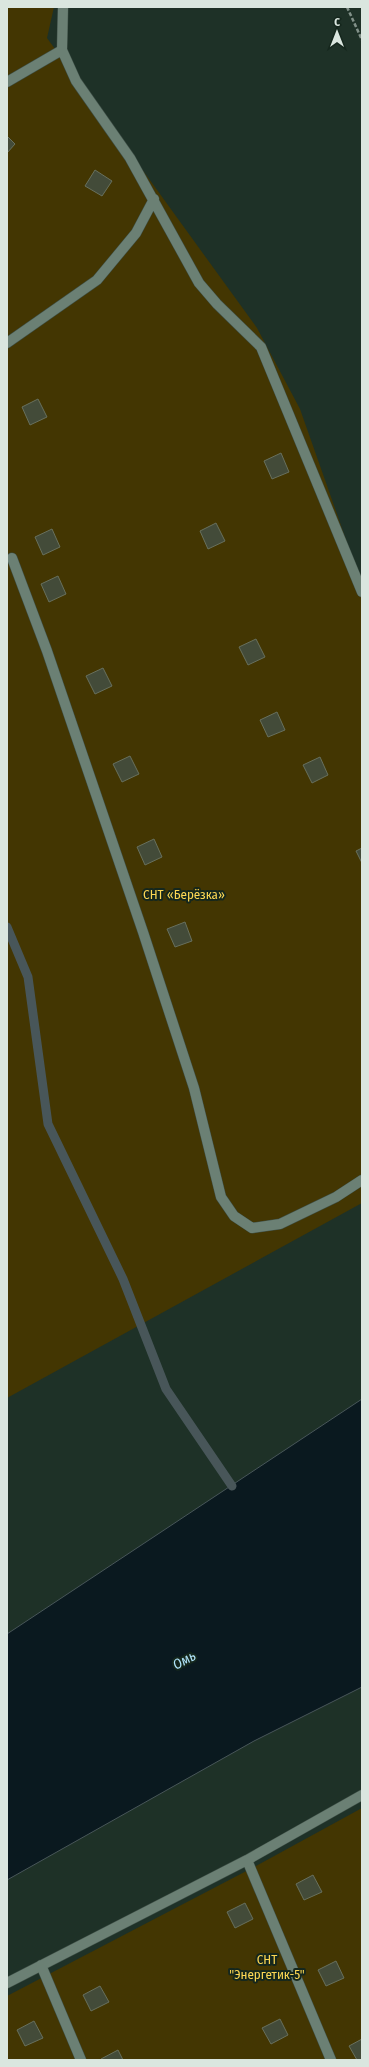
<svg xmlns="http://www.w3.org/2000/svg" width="369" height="2067" font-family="'Fira Sans Condensed',sans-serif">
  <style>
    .green { fill: #433602 }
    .water { fill: #0a191f; stroke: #485659 }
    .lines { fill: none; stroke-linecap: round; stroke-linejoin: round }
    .stream { stroke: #485659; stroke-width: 9 }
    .building { fill: #434b39; stroke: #68705d }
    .service-casing { stroke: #3e4e46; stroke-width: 11 }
    .path { stroke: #829189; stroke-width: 2.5; stroke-dasharray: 4 2; stroke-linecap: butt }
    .service { stroke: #6b8074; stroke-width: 10 }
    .labels { text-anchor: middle; stroke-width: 4; stroke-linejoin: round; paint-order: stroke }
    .park-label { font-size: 13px; fill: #fcd753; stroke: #15271d }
    .water-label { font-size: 14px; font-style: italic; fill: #b1e4fa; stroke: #15271d }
  </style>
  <rect width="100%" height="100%" fill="#1e3127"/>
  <path class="green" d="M 7,7 L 54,7 L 47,38 L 257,328 L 300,409 L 362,585 L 362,1203 L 7,1398 Z
    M 362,1808 L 362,2060 L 7,2060 L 7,1996 L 256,1866 Z"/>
  <path class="water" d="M 362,1399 L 362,1687 L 254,1741 L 7,1880 L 7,1634 Z"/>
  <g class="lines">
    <path class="stream" d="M 7,927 L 28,977 L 48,1124 L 123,1279 L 166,1389 L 232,1486"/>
  </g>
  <path class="building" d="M 7,136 L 15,144 L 7,153 Z
    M 95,170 L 112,181 L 102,196 L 85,186 Z
    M 38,399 L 47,417 L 30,425 L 22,407 Z
    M 281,453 L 289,472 L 272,479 L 264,461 Z
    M 216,523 L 225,541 L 208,549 L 200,531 Z
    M 52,529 L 60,547 L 43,555 L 35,537 Z
    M 58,576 L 66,594 L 49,602 L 41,584 Z
    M 256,639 L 265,657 L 248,665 L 239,647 Z
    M 103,668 L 112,686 L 95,694 L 86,676 Z
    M 277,712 L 285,730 L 268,737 L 260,720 Z
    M 130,756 L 139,774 L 122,782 L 113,764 Z
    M 320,757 L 328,775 L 312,783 L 303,765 Z
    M 154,839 L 162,857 L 145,865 L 137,847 Z
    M 362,848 L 362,863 L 356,851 Z
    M 185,922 L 192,941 L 175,947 L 167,929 Z
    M 313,1875 L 322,1892 L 304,1900 L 296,1884 Z
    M 245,1903 L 253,1919 L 235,1928 L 227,1912 Z
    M 336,1961 L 344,1978 L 326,1986 L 318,1970 Z
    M 100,1986 L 109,2002 L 91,2011 L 83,1995 Z
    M 280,2019 L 288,2035 L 271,2044 L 262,2028 Z
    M 34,2021 L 43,2038 L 25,2046 L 17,2030 Z
    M 362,2039 L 362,2060 L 357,2060 L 349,2046 Z
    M 118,2050 L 123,2060 L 101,2060 L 101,2059 Z"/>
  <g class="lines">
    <g class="service-casing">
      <path id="service" d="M 63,7 L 62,50 L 76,81 L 130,158 L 199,283 L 217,304 L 261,347 L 362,592
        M 7,82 L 62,50
        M 7,343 L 97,280 L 136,233 L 154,199
        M 12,558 L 47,651 L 143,932 L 194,1088 L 221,1197 L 234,1216 L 252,1228 L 280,1224 L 336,1197 L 362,1180
        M 247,1860 L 331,2060
        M 41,1965 L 81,2060
        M 7,1983 L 247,1860 L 362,1795"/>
    </g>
    <path class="path" d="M 347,7 L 362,40"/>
    <use href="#service" class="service"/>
  </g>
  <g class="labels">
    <g class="park-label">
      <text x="184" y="899">СНТ «Берёзка»</text>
      <text x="267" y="1964">СНТ<tspan x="267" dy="15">"Энергетик-5"</tspan></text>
    </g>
    <g class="water-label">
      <text transform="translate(184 1660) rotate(-29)" y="5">Омь</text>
    </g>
  </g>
  <rect width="369" height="2067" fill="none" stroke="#dae6df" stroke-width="16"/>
  <g transform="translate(337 32)" stroke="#15271d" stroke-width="3" paint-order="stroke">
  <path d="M0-3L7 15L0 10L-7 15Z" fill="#dae6df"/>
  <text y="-6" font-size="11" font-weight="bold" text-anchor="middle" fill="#dae6df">С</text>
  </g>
</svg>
